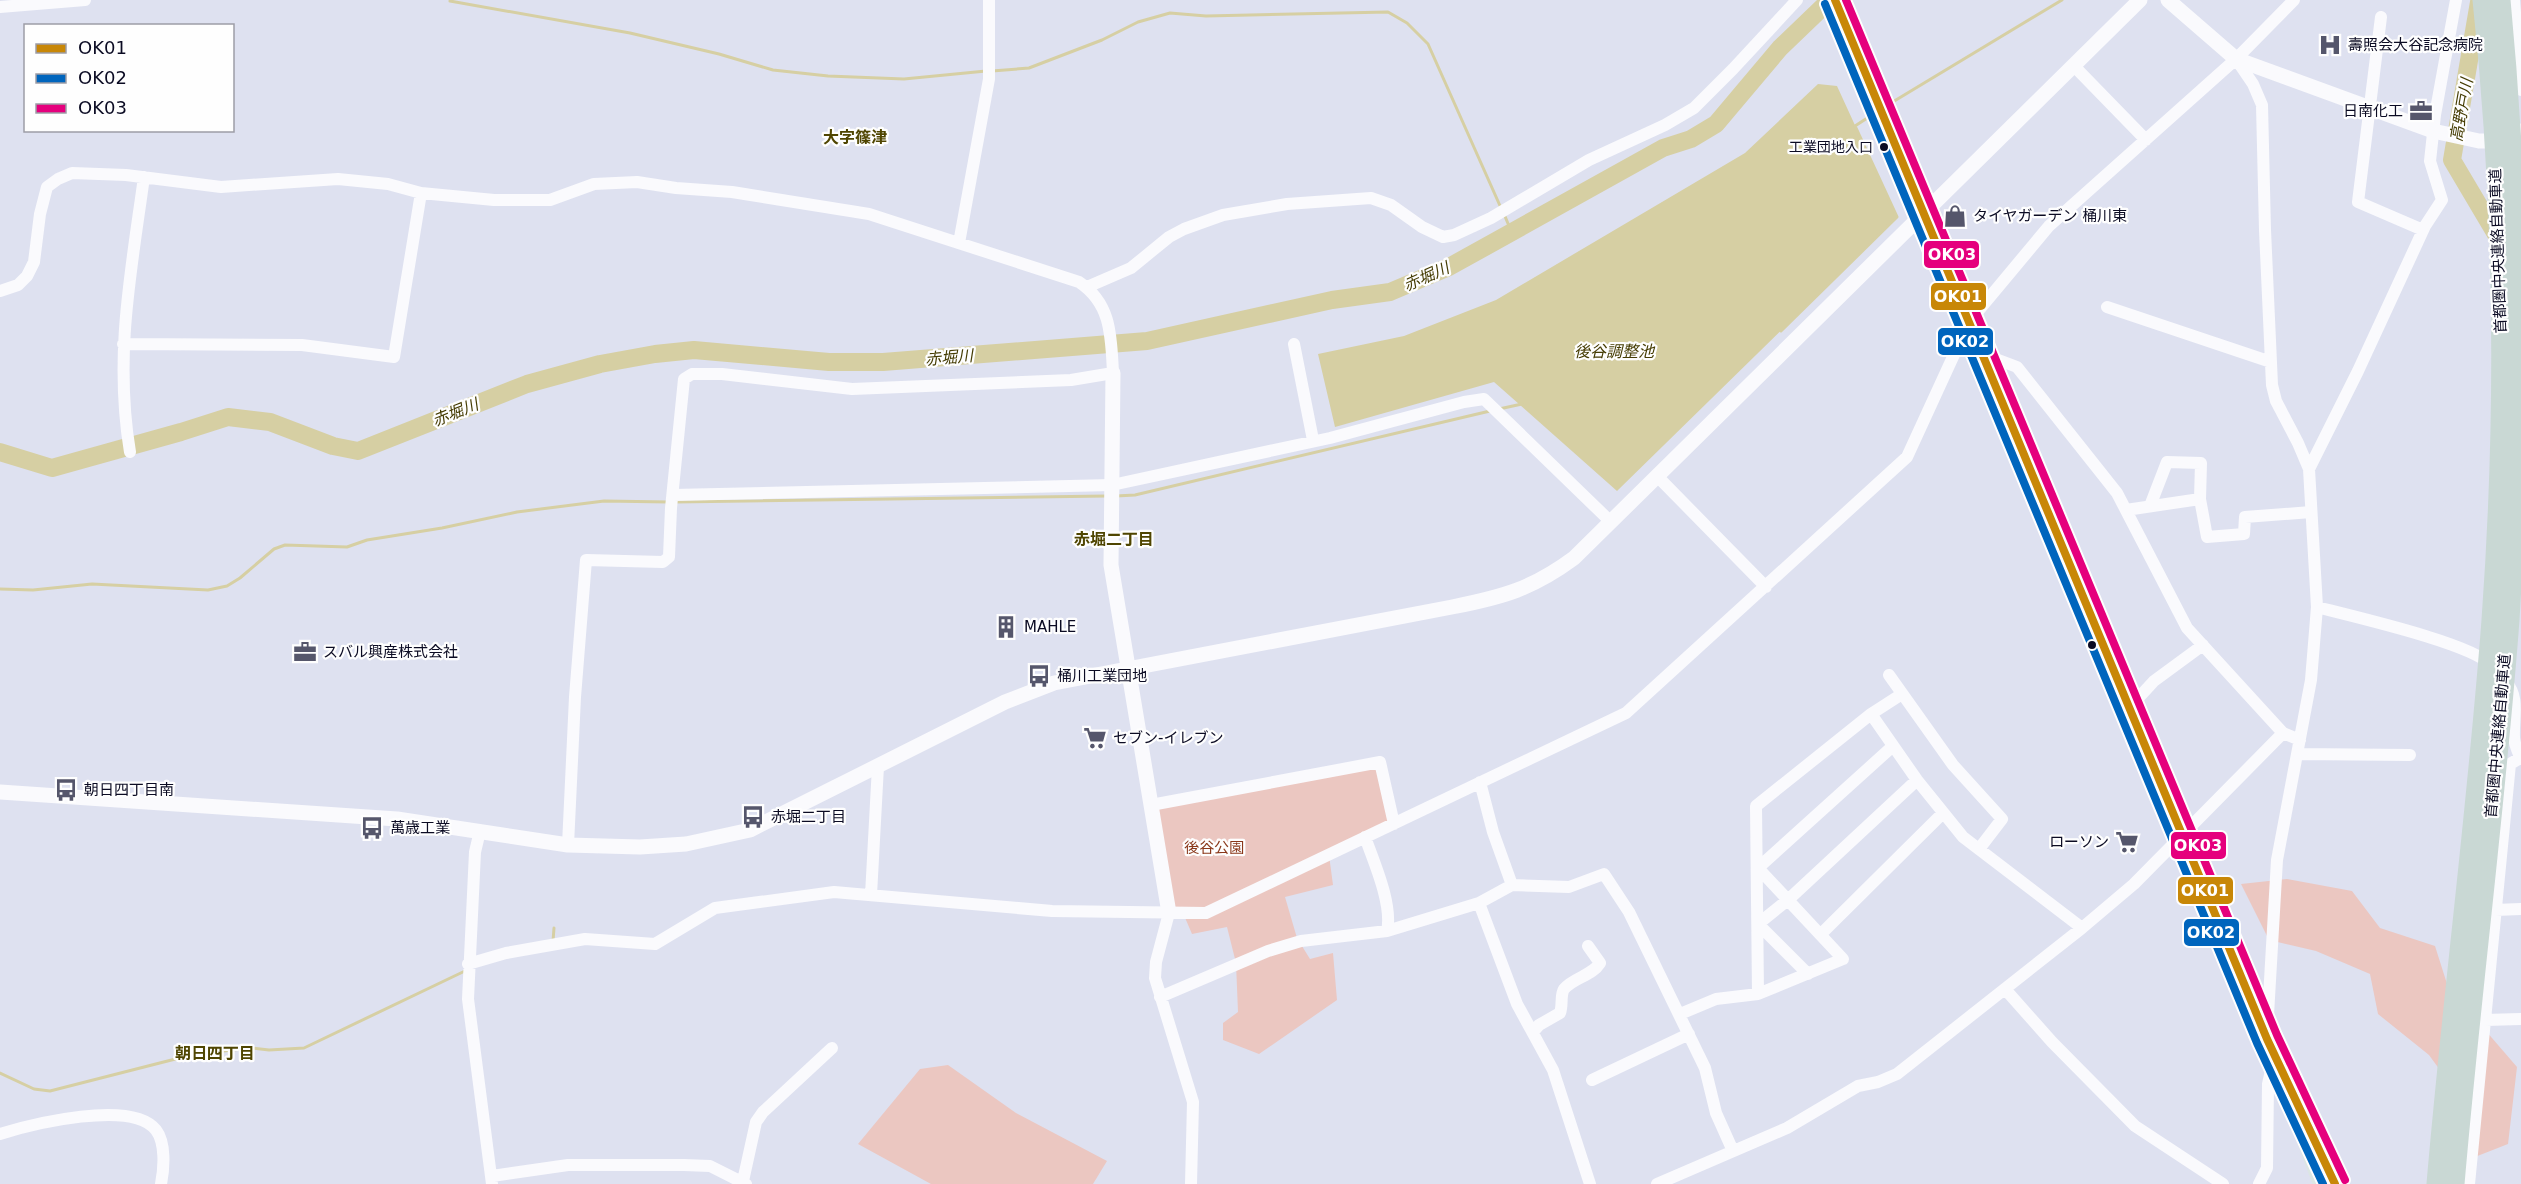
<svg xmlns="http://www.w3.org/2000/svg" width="2521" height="1184" font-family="'DejaVu Sans','Noto Sans JP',sans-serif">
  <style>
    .green { fill: #ebc7c1 }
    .water { fill: #d6cfa3 }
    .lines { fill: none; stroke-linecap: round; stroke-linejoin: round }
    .stream { stroke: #d6cfa3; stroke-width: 3 }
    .river { stroke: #d6cfa3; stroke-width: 18 }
    .minor { stroke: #fafafd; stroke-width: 12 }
    .tertiary { stroke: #fafafd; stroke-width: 15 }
    .primary { stroke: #dce6e4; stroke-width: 18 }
    .motorway { stroke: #c9d8d4; stroke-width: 21 }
    .bus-1-casing { stroke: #fefefe; stroke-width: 12 }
    .bus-2-casing { stroke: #fefefe; stroke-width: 12 }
    .bus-3-casing { stroke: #fefefe; stroke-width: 12 }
    .bus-1 { stroke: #c88707; stroke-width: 8 }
    .bus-2 { stroke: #0065bd; stroke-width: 8 }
    .bus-3 { stroke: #e5007d; stroke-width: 8 }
    .bus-dot { fill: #0b0b23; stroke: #fefefe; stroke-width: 2 }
    .labels { text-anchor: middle; stroke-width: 4.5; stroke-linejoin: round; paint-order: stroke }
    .bus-label { font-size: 14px; fill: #0b0b23; stroke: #fefefe; text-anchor: end }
    .poi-label { font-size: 15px; fill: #0b0b23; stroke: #fefefe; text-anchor: start }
    .street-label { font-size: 15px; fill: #0b0b23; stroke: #fefefe }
    .park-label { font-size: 15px; fill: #8a381a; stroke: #fefefe }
    .water-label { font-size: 16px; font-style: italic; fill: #453c03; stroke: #fefefe }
    .neighbourhood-label { font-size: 16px; font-weight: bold; fill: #4f4501; stroke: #fefefe }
    .line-badge { stroke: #fefefe; stroke-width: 2 }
    .badge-label { font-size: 16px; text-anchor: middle; font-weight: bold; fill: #fff }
  </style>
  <rect width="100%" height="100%" fill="#dee1f0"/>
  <path class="green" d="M 1380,762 L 1394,824 L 1329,855 L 1333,885 L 1285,897 L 1297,938 L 1310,959 L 1333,953 L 1337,1000 L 1259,1054 L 1223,1040 L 1223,1023 L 1238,1012 L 1236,963 L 1227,927 L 1192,934 L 1183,913 L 1169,913 L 1151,805 Z
    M 2287,879 L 2352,891 L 2380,928 L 2435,946 L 2448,987 L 2517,1067 L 2508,1144 L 2457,1164 L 2456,1092 L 2429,1055 L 2378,1014 L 2370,974 L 2316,951 L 2269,940 L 2241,884 Z
    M 948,1065 L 1016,1113 L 1107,1161 L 1093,1184 L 931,1184 L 858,1144 L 920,1069 Z"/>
  <path class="water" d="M 1818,84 L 1837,86 L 1897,217 L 1617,491 L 1494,382 L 1335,427 L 1318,354 L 1404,336 L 1496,300 L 1745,153 Z"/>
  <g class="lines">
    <path class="stream" d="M 450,1 L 630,33 L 719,54 L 773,70 L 828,76 L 904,79 L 986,71
      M 992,71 L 1029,68 L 1102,40 L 1138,22 L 1170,13 L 1206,16 L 1388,12 L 1407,23 L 1428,44 L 1501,208
      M 1886,106 L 2062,0
      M 1504,214 L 1512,233
      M 1781,331 L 1897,217 L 1855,126 L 1875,113
      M 1499,409 L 1522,404
      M 1116,496 L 1135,495 L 1490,411
      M 675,502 L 1107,496
      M 0,589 L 33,590 L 92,584 L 208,590 L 227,586 L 240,578 L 274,549 L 285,545 L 347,547 L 367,540 L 442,528 L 517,512 L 604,501 L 669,502
      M 553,941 L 554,928
      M 0,1073 L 34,1089 L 50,1091 L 195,1054 L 252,1048 L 269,1050 L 304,1048 L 467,970"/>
    <path class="river" d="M 2479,2 L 2452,160 L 2500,241
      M 0,452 L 52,468 L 181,432 L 228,417 L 270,422 L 333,446 L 358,451 L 527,384 L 600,364 L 655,354 L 694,350 L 829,362 L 883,362 L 1147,341 L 1332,300 L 1390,292 L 1449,267 L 1663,148 L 1691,139 L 1716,124 L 1780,48 L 1830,0"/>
    <path class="minor" d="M 2514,0 L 2521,90
      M 0,7 L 85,0
      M 2381,17 L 2358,202 L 2423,230
      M 2236,59 L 2253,84 L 2262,105 L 2265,230 L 2272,385 L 2276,401 L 2298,443 L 2309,469 L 2317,607 L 2311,680 L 2277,860 L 2267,1032
      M 2073,65 L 2146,140
      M 959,243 L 989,79 L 989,0
      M 1087,287 L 1131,268 L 1169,237 L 1184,229 L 1223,215 L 1287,204 L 1371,198 L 1391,205 L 1422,227 L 1443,237 L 1454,235 L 1491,218 L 1589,160 L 1665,125 L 1694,108 L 1733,69 L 1797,0
      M 0,291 L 18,285 L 27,276 L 34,262 L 40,214 L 47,187 L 58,179 L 72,173 L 126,175 L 221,187 L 338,179 L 388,184 L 421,193 L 494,200 L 550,200 L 594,184 L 637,182 L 676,188 L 732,192 L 869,214 L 1079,282 C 1112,304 1111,337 1113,373 L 1071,380 L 852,389 L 722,374 L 692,374 L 684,379 L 671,508 L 669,557 L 663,562 L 586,560 L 575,697 L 568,845
      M 2107,307 L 2271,362
      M 123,344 L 302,345 L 394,357 L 421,193
      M 1294,344 L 1313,440
      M 1980,353 L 2017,367 L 2117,493 L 2187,628 L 2283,733 L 2300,740
      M 130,452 C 114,356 131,272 144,177
      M 2309,469 L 2358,371 L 2425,226 L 2442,200 L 2430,161 L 2435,115 L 2456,0
      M 1657,476 L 1766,587
      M 673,495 L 1112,485 L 1330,438 L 1464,402 L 1484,399 L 1611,522
      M 2150,506 L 2167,462 L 2201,463 L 2200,499 L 2207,537 L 2244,534 L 2245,517 L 2311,512
      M 2126,510 L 2200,499
      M 2317,607 C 2351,616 2471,643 2491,665
      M 1889,675 L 1953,765 L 2002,819 L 1979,849
      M 2506,682 C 2520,697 2513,718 2514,737 C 2514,744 2518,752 2521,759
      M 2130,707 L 2154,681 L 2203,645
      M 1871,714 L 1917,780 L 1963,837 L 2082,928
      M 2297,754 L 2410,755
      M 1151,805 L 1380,762 L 1394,824
      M 480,831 L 475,852 L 468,999 L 492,1184
      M 1758,868 L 1843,959 L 1758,994 L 1756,806 L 1871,714 L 1902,694
      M 1758,868 L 1893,746
      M 1512,885 L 1569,887 L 1604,874 L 1629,912 L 1705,1068 L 1716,1113 L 1733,1151
      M 871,895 L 878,766
      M 1479,903 L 1517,1004 L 1553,1070 L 1590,1184
      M 2495,910 L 2521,909
      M 1169,913 L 1156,962 L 1155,978 L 1193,1102 L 1191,1184
      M 1387,931 L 1479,903 L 1512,885 L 1493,832 L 1480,782
      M 1821,934 L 1943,813
      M 468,964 L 506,953 L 585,939 L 655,944 L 715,908 L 834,892 L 1052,911 L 1206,913 L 1626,713 L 1907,457 L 1969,322 L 2049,226 L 2236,59 L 2294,0
      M 1808,974 L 1758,924 L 1789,899 L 1917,780
      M 2005,989 L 2052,1042 L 2135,1126 L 2223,1184
      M 1160,997 L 1268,951 L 1301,941 L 1387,931 C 1393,905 1374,862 1365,837
      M 1680,1014 L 1716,999 L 1758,994
      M 2485,1020 L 2521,1019
      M 1533,1032 L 1539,1025 L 1560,1013 C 1563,1005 1560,995 1564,989 C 1574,977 1592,976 1600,963 L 1588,946
      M 1592,1080 L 1689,1034
      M 0,1134 C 32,1124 132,1099 156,1130 C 166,1143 164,1169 161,1184
      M 492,1176 L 568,1165 L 684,1165 L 710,1166 L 746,1184
      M 743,1181 L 756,1122 L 763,1112 L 832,1048
      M 1657,1184 L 1787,1128 L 1858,1086 L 1878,1082 L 1897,1074 L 2082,928 L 2134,884 L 2283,733
      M 2259,1184 L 2267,1168 L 2268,1084 L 2270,1075 L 2278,1064
      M 2469,1184 L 2510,764 L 2520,758"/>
    <path class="tertiary" d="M 2168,0 L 2236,59 L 2433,131 L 2479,141 L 2496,141 L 2521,131
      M 1113,373 L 1111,565 L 1169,913
      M 0,792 L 397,819 L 568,845 L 640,847 L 686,844 L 750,830 L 1005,702 L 1054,683 L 1452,607 C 1503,597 1532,589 1574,558 L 2140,0"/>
    <path class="primary" d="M 1835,0 L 2278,1064 L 2322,1184
      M 2323,1158 L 2335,1184"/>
    <path class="motorway" d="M 2437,1184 C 2453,996 2478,808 2492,620 C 2507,414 2505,205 2483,0
      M 2454,1184 C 2470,996 2495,808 2509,620 C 2521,414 2520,206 2500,0"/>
    <g class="bus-1-casing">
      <path id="bus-1" d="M 1835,0 L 2267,1039 L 2335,1184"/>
    </g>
    <g class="bus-2-casing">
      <path id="bus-2" d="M 1825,4 L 2257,1043 L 2323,1184"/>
    </g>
    <g class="bus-3-casing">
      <path id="bus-3" d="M 1846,0 L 2277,1035 L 2345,1180"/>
    </g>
    <use href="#bus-1" class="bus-1"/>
    <use href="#bus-2" class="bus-2"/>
    <use href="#bus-3" class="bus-3"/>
  </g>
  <defs>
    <g id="hospital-bare" transform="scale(1.8)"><path d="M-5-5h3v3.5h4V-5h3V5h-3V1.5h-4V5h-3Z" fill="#55566b" stroke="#fefefe" stroke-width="2.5" paint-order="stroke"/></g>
    <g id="office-bare" transform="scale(1.8)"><path d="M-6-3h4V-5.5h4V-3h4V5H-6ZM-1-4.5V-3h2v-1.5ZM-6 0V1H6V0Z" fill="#55566b" stroke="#fefefe" stroke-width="2.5" paint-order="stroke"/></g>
    <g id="shop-bare" transform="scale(1.8)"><path d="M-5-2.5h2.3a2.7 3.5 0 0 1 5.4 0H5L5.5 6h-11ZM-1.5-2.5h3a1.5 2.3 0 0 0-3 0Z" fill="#55566b" stroke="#fefefe" stroke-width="2.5" paint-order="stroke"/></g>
    <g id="building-bare" transform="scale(1.8)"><path d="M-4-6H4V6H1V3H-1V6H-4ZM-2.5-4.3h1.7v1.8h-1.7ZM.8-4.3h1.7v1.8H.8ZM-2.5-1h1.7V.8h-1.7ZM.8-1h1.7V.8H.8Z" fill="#55566b" stroke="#fefefe" stroke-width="2.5" paint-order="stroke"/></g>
    <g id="bus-bare" transform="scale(1.8)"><path d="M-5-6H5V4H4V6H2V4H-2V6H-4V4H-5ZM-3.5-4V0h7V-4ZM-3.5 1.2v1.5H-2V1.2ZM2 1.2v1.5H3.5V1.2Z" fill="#55566b" stroke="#fefefe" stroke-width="2.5" paint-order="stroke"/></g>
    <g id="supermarket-bare" transform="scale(1.8)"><path d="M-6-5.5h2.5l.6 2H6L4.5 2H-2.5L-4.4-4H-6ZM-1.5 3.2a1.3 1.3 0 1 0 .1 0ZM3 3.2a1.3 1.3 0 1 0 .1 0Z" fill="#55566b" stroke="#fefefe" stroke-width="2.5" paint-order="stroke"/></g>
  </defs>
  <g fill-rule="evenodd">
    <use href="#hospital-bare" x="2330" y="45"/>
    <use href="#office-bare" x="2421" y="111"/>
    <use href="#shop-bare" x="1955" y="216"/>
    <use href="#building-bare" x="1006" y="627"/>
    <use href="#office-bare" x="305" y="652"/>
    <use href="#bus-bare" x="1039" y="676"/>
    <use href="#supermarket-bare" x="1095" y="738"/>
    <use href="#bus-bare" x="66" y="790"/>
    <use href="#bus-bare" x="753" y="817"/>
    <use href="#bus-bare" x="372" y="828"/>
    <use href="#supermarket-bare" x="2127" y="842"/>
  </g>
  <g class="bus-dot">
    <circle cx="1884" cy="147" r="5"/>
    <circle cx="2092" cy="645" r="5"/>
  </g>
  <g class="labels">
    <g class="bus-label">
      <text x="1873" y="152">工業団地入口</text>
    </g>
    <g class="poi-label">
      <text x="2348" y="50">壽照会大谷記念病院</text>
      <text x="2403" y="116" text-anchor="end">日南化工</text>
      <text x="1973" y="221">タイヤガーデン 桶川東</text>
      <text x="1024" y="632">MAHLE</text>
      <text x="323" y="657">スバル興産株式会社</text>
      <text x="1057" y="681">桶川工業団地</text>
      <text x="1113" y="743">セブン-イレブン</text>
      <text x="84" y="795">朝日四丁目南</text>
      <text x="771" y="822">赤堀二丁目</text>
      <text x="390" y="833">萬歳工業</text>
      <text x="2109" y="847" text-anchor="end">ローソン</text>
    </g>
    <g class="street-label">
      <text transform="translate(2498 251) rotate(-92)" y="5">首都圏中央連絡自動車道</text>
      <text transform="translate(2498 736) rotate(-85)" y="5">首都圏中央連絡自動車道</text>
    </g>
    <g class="park-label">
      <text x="1214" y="853">後谷公園</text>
    </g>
    <g class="water-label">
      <text transform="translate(2461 110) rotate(-80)" y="6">高野戸川</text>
      <text transform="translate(1426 276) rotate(-24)" y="6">赤堀川</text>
      <text x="1614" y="357">後谷調整池</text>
      <text transform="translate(949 357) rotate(-5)" y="6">赤堀川</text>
      <text transform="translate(455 412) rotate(-22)" y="6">赤堀川</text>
    </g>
    <g class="neighbourhood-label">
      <text x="855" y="143">大字篠津</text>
      <text x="1114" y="545">赤堀二丁目</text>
      <text x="215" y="1059">朝日四丁目</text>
    </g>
  </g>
  <g class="line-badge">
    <rect x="1923" y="240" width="57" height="29" rx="6" fill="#e5007d"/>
    <rect x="1930" y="282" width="57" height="29" rx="6" fill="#c88707"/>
    <rect x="1937" y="327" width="57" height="29" rx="6" fill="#0065bd"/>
    <rect x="2170" y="831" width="57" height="29" rx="6" fill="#e5007d"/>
    <rect x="2177" y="876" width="57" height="29" rx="6" fill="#c88707"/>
    <rect x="2183" y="918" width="57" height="29" rx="6" fill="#0065bd"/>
  </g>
  <g class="badge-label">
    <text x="1952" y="260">OK03</text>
    <text x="1958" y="302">OK01</text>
    <text x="1965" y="347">OK02</text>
    <text x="2198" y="851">OK03</text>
    <text x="2205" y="896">OK01</text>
    <text x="2211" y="938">OK02</text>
  </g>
  <rect x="24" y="24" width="210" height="108" fill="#fefefe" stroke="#9d9da6" stroke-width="1.5"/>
  <rect x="36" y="44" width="30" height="9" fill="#c88707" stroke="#9d9da6" stroke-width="1.5"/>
  <text x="78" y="54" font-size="18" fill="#0b0b23">OK01</text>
  <rect x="36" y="74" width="30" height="9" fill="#0065bd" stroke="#9d9da6" stroke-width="1.5"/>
  <text x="78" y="84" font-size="18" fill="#0b0b23">OK02</text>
  <rect x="36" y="104" width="30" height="9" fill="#e5007d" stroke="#9d9da6" stroke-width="1.5"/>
  <text x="78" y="114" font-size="18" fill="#0b0b23">OK03</text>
</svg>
